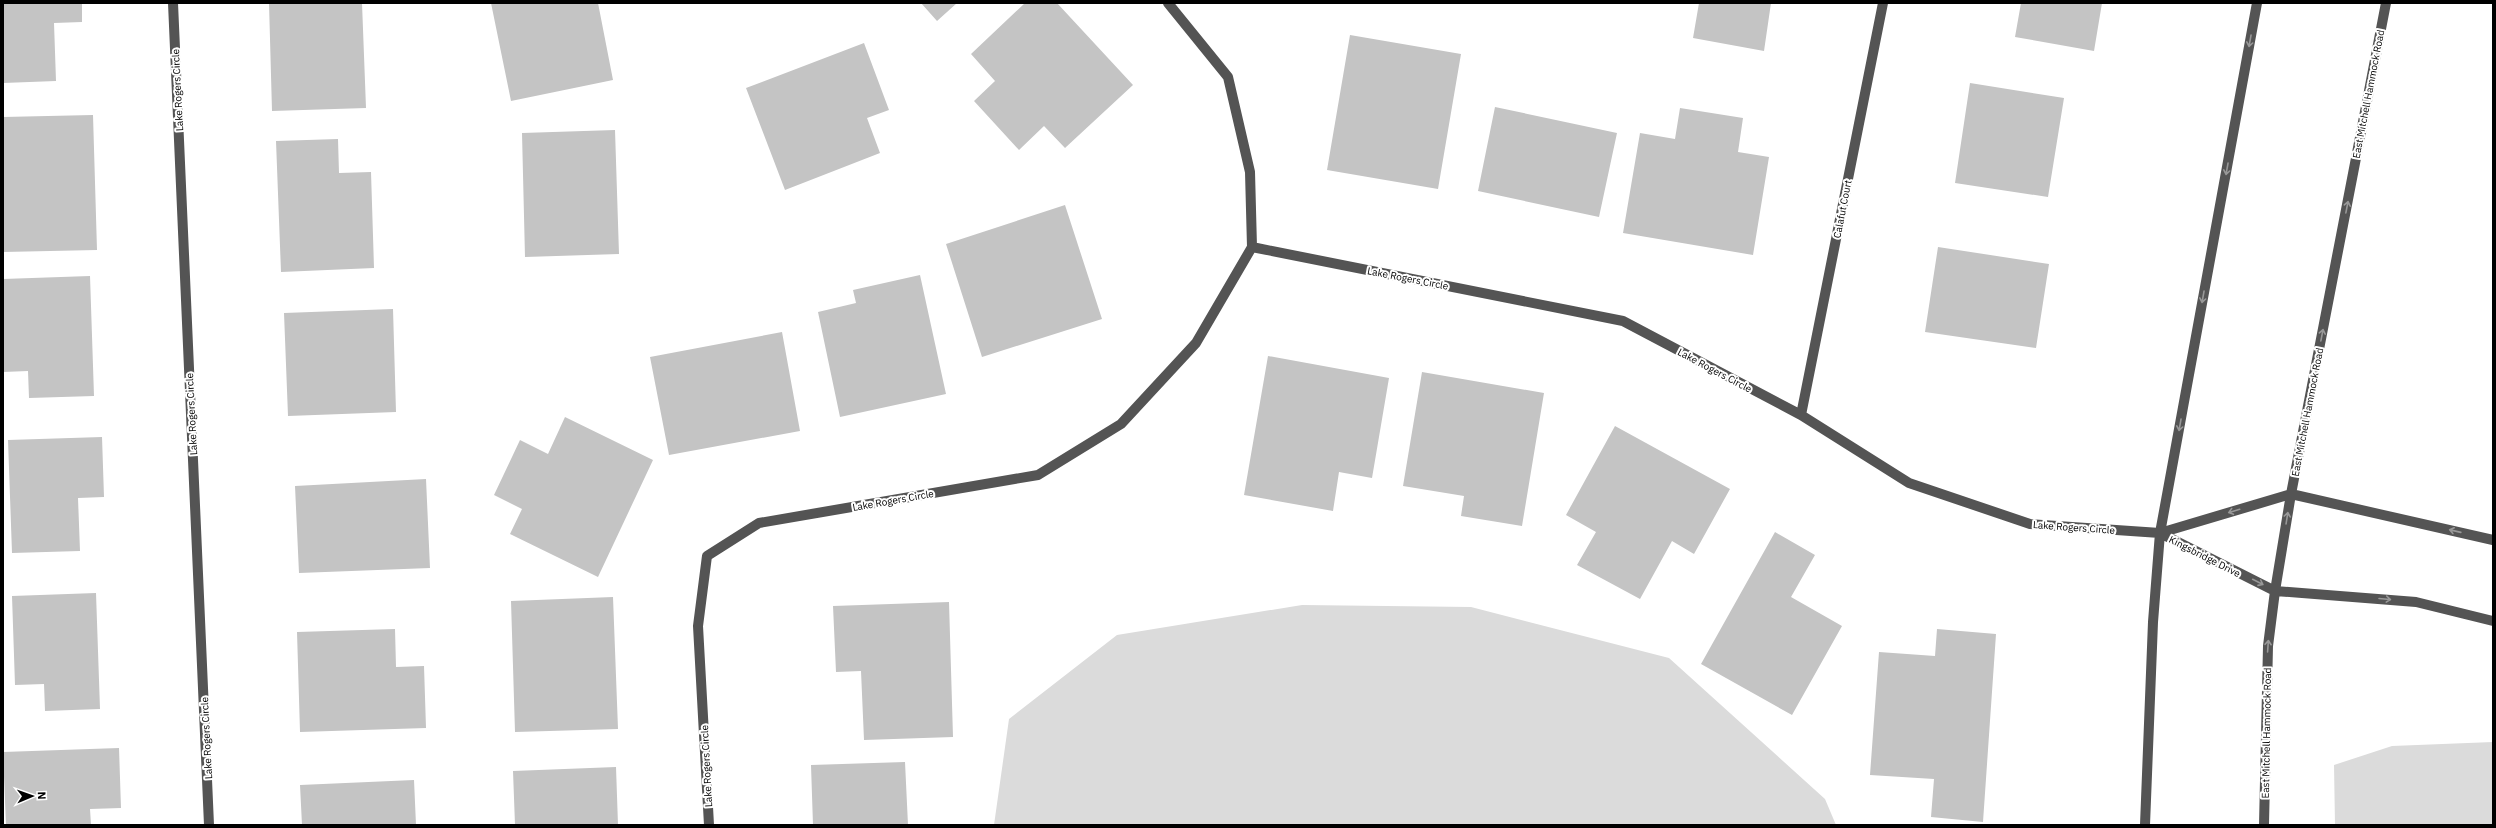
<svg xmlns="http://www.w3.org/2000/svg" width="2496" height="828" font-family="'IBM Plex Sans',sans-serif">
  <style>
    .green { fill: #dbdbdb }
    .building { fill: #c4c4c4 }
    .lines { fill: none; stroke-linecap: round; stroke-linejoin: round }
    .minor { stroke: #545454; stroke-width: 10 }
    .oneway { stroke: #989898 }
    .labels { text-anchor: middle; stroke-width: 4; stroke-linejoin: round; paint-order: stroke }
    .street-label { font-size: 10px; fill: #000; stroke: #fff }
  </style>
  <rect width="100%" height="100%" fill="#fff"/>
  <path class="green" d="M 1302,605 L 1471,607 L 1669,658 L 1825,799 L 1836,825 L 994,825 L 1009,719 L 1117,635 Z
    M 2493,742 L 2493,825 L 2335,825 L 2334,765 L 2392,746 Z"/>
  <path class="building" d="M 3,3 L 82,3 L 82,22 L 54,23 L 56,81 L 3,83 Z
    M 269,3 L 362,3 L 366,108 L 272,111 Z
    M 491,3 L 598,3 L 613,80 L 511,101 Z
    M 921,3 L 957,3 L 937,21 Z
    M 1025,3 L 1057,3 L 1133,85 L 1065,148 L 1044,126 L 1019,150 L 974,101 L 995,81 L 971,54 Z
    M 1699,3 L 1771,3 L 1764,51 L 1693,38 Z
    M 2021,3 L 2102,3 L 2094,51 L 2015,37 Z
    M 1350,35 L 1461,54 L 1438,189 L 1327,170 Z
    M 864,43 L 889,110 L 867,118 L 880,153 L 785,190 L 746,88 Z
    M 1970,83 L 2064,98 L 2048,197 L 1955,183 Z
    M 1495,107 L 1617,133 L 1599,217 L 1478,191 Z
    M 1680,108 L 1743,118 L 1738,152 L 1769,157 L 1753,255 L 1623,233 L 1640,133 L 1675,139 Z
    M 93,115 L 97,250 L 3,252 L 3,117 Z
    M 615,130 L 619,254 L 525,257 L 522,133 Z
    M 338,139 L 339,173 L 371,172 L 374,268 L 281,272 L 276,141 Z
    M 1065,205 L 1102,319 L 982,357 L 946,244 Z
    M 1938,247 L 2049,264 L 2036,348 L 1925,332 Z
    M 920,275 L 946,394 L 840,417 L 818,312 L 856,303 L 853,290 Z
    M 90,276 L 94,396 L 29,398 L 28,371 L 3,372 L 3,279 Z
    M 393,309 L 396,412 L 288,416 L 284,313 Z
    M 782,332 L 800,431 L 669,455 L 650,357 Z
    M 1268,356 L 1389,378 L 1372,478 L 1339,472 L 1333,511 L 1244,495 Z
    M 1422,372 L 1544,393 L 1522,526 L 1461,516 L 1464,496 L 1403,486 Z
    M 565,417 L 653,460 L 598,577 L 510,534 L 522,509 L 494,495 L 520,440 L 548,454 Z
    M 1615,426 L 1730,489 L 1694,554 L 1672,541 L 1640,599 L 1577,565 L 1596,532 L 1566,515 Z
    M 102,437 L 104,497 L 78,498 L 80,551 L 12,553 L 8,440 Z
    M 426,479 L 430,568 L 299,573 L 295,486 Z
    M 1775,532 L 1815,555 L 1791,597 L 1842,626 L 1792,715 L 1701,664 Z
    M 96,593 L 100,709 L 45,711 L 44,684 L 15,685 L 12,596 Z
    M 613,597 L 618,729 L 515,732 L 511,601 Z
    M 949,602 L 953,737 L 864,740 L 861,671 L 836,672 L 833,606 Z
    M 395,629 L 396,667 L 424,666 L 426,728 L 300,732 L 297,632 Z
    M 1937,629 L 1996,634 L 1983,822 L 1931,817 L 1934,779 L 1870,775 L 1879,652 L 1935,656 Z
    M 119,748 L 121,808 L 90,809 L 91,825 L 6,825 L 3,752 Z
    M 905,762 L 908,825 L 813,825 L 811,765 Z
    M 616,767 L 618,825 L 515,825 L 513,771 Z
    M 414,780 L 416,825 L 302,825 L 300,785 Z"/>
  <g class="lines">
    <path class="minor" d="M 173,3 L 209,825
      M 1252,247 L 1623,321 L 1801,415 L 1909,483 L 2030,524 L 2160,533 L 2291,494 L 2493,540
      M 1801,415 L 1883,3
      M 2160,533 L 2275,591 L 2416,602 L 2493,621
      M 709,825 L 698,626 L 707,556 L 759,523 L 1038,475 L 1121,424 L 1196,343 L 1252,247 L 1250,172 L 1228,77 L 1168,3
      M 2145,825 L 2153,622 L 2160,533 L 2257,3
      M 2264,825 L 2268,646 L 2275,591 L 2291,494 L 2386,3"/>
  </g>
  <defs><path id="oneway-shaft" d="M-6 0H5M1.5-3L5.5 0L1.5 3" fill="none" stroke-width="1.6" stroke-linecap="round" stroke-linejoin="round"/></defs>
  <g class="oneway">
    <use href="#oneway-shaft" transform="translate(2250 41) rotate(100)"/>
    <use href="#oneway-shaft" transform="translate(2227 169) rotate(100)"/>
    <use href="#oneway-shaft" transform="translate(2347 207) rotate(-79)"/>
    <use href="#oneway-shaft" transform="translate(2203 297) rotate(100)"/>
    <use href="#oneway-shaft" transform="translate(2322 335) rotate(-79)"/>
    <use href="#oneway-shaft" transform="translate(2180 425) rotate(100)"/>
    <use href="#oneway-shaft" transform="translate(2234 511) rotate(163)"/>
    <use href="#oneway-shaft" transform="translate(2287 518) rotate(-81)"/>
    <use href="#oneway-shaft" transform="translate(2455 531) rotate(-167)"/>
    <use href="#oneway-shaft" transform="translate(2258 582) rotate(27)"/>
    <use href="#oneway-shaft" transform="translate(2385 599) rotate(5)"/>
    <use href="#oneway-shaft" transform="translate(2268 646) rotate(-86)"/>
  </g>
  <g class="labels">
    <g class="street-label">
      <text transform="translate(177 90) rotate(-93)" y="4">Lake Rogers Circle</text>
      <text transform="translate(2368 94) rotate(-79)" y="4">East Mitchell Hammock Road</text>
      <text transform="translate(1842 209) rotate(-79)" y="4">Calafut Court</text>
      <text transform="translate(1408 278) rotate(11)" y="4">Lake Rogers Circle</text>
      <text transform="translate(1715 370) rotate(28)" y="4">Lake Rogers Circle</text>
      <text transform="translate(2307 412) rotate(-79)" y="4">East Mitchell Hammock Road</text>
      <text transform="translate(191 414) rotate(-93)" y="4">Lake Rogers Circle</text>
      <text transform="translate(893 500) rotate(-10)" y="4">Lake Rogers Circle</text>
      <text transform="translate(2074 527) rotate(4)" y="4">Lake Rogers Circle</text>
      <text transform="translate(2205 556) rotate(27)" y="4">Kingsbridge Drive</text>
      <text transform="translate(2266 733) rotate(-89)" y="4">East Mitchell Hammock Road</text>
      <text transform="translate(206 738) rotate(-93)" y="4">Lake Rogers Circle</text>
      <text transform="translate(706 766) rotate(-93)" y="4">Lake Rogers Circle</text>
    </g>
  </g>
  <rect width="2496" height="828" fill="none" stroke="#000000" stroke-width="8"/>
  <g transform="translate(32 796) rotate(88)" stroke="#ffffff" stroke-width="3" paint-order="stroke">
  <path d="M0-3L7 15L0 10L-7 15Z" fill="#000000"/>
  <text y="-6" font-size="11" font-weight="bold" text-anchor="middle" fill="#000000">N</text>
  </g>
</svg>
